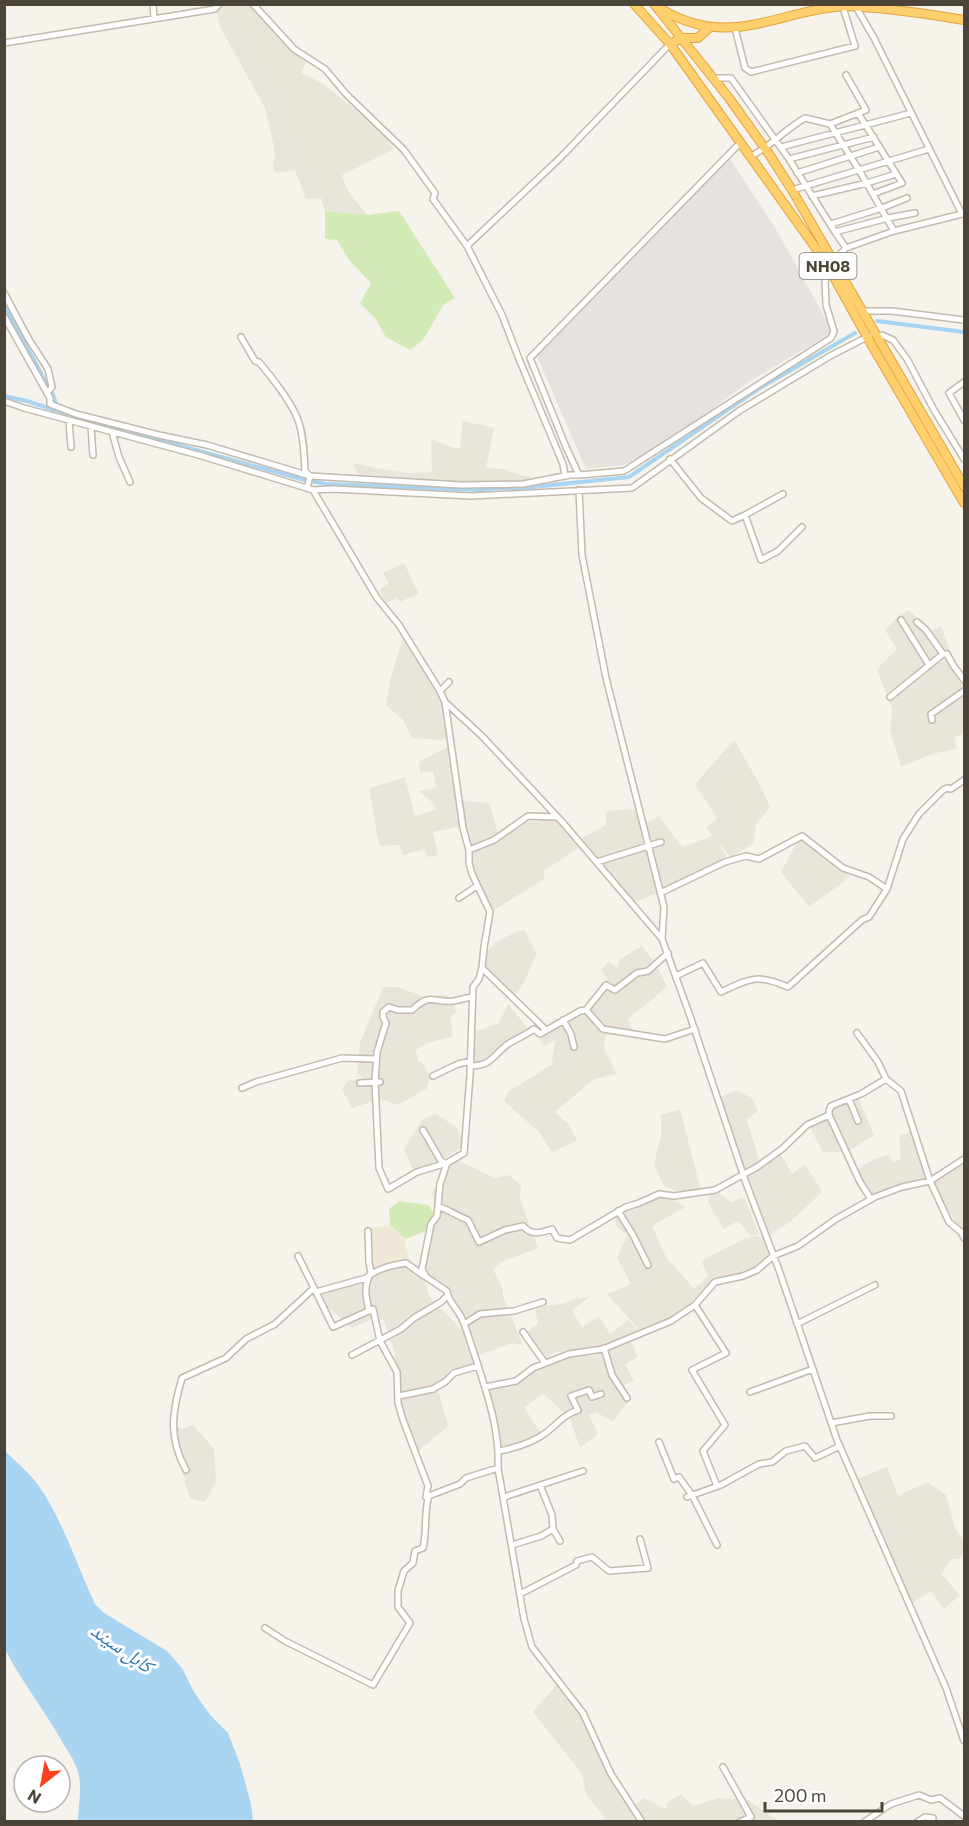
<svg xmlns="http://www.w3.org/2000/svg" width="969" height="1826" font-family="Commissioner,'Noto Naskh Arabic',sans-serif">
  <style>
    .residential { fill: #eae5da }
    .industrial { fill: #e6e2dd }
    .education { fill: #efe8d6 }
    .green { fill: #d2eab5 }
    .water { fill: #a9d4f2 }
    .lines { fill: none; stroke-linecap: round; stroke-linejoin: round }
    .canal { stroke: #a9d4f2; stroke-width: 4 }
    .minor-casing { stroke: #c2bbae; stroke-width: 8 }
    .highway-casing { stroke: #e0a43c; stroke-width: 10 }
    .minor { stroke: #fff; stroke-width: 5 }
    .highway { stroke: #ffcf6e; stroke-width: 8 }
    .labels { text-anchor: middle; stroke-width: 6; stroke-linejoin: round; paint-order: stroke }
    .shield { fill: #fff; stroke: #817c74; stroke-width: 1.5 }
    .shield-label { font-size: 16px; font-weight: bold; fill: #4b4439 }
    .water-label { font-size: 20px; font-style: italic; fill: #2e7ab2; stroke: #fff }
  </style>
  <rect width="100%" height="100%" fill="#f6f3ec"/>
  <path class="residential" d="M 220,5 L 250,5 L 306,62 L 301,73 L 322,83 L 341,98 L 379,129 L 394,149 L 342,175 L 345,185 L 353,198 L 368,215 L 325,211 L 321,198 L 306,199 L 295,170 L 275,173 L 273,168 L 275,155 L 272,137 L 265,108 L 220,27 L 216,8 Z
    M 463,421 L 494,428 L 486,468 L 504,469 L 516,474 L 531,477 L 536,485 L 516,483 L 436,484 L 362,481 L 357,473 L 353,463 L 376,468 L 409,473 L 432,472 L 431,439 L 450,447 L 460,449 Z
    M 404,563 L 419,594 L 399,602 L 398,598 L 386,603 L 379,590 L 389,583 L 383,573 Z
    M 909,610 L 930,631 L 941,626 L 956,667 L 964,679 L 964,732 L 954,738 L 957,748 L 929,755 L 901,767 L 890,730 L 892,709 L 877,669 L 897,649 L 885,630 L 898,616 Z
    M 403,638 L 445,705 L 449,738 L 441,740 L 412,738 L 404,721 L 386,705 L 391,677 Z
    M 734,740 L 759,783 L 770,807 L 756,824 L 753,843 L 731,858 L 717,841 L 728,859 L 700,874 L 631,904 L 582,838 L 606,825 L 606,811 L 636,809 L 641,825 L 659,816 L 682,847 L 712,836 L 706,828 L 717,818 L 695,784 Z
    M 449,746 L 461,801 L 489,803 L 498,832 L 501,836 L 523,822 L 558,818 L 580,847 L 544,871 L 544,879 L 491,912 L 472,867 L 465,826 L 433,832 L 438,855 L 427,857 L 425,849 L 403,855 L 400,845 L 380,846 L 377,835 L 369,788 L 405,777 L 415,816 L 436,809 L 433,803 L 419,791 L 436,788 L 433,771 L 420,773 L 419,762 Z
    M 798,840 L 809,842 L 850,877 L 809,907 L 781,872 Z
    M 524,929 L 537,954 L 523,984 L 514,997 L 496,985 L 483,965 L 486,952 L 499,940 Z
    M 642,946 L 657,966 L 667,987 L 628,1019 L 633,1033 L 606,1032 L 604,1048 L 617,1074 L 594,1079 L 555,1112 L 569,1125 L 577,1140 L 552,1152 L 539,1132 L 504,1101 L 508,1092 L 553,1064 L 552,1058 L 555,1040 L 544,1047 L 538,1035 L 554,1019 L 576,1015 L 594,996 L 600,993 L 603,984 L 608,979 L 601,970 L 609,961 L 617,969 L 620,959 Z
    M 383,987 L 397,987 L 423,996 L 446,995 L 454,1003 L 456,1013 L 450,1016 L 453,1036 L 428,1043 L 416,1050 L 418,1061 L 424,1064 L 430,1078 L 426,1089 L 398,1105 L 387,1101 L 377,1100 L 352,1108 L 342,1090 L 347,1081 L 364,1078 L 357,1074 L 360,1043 Z
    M 508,1004 L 529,1029 L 491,1061 L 472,1066 L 472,1033 L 499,1023 Z
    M 736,1090 L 752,1098 L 758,1111 L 747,1120 L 761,1166 L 779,1151 L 792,1174 L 805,1164 L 822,1192 L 791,1221 L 768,1237 L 752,1213 L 720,1097 Z
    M 857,1095 L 874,1135 L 847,1152 L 823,1152 L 809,1126 L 825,1115 L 829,1109 Z
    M 680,1109 L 701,1191 L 687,1195 L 664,1186 L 654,1164 L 661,1135 L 661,1115 Z
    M 435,1113 L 457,1128 L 464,1146 L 416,1177 L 404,1149 L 422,1120 Z
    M 917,1130 L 930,1179 L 870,1198 L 858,1169 L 874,1159 L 889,1154 L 893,1163 L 901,1158 L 899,1136 Z
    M 964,1157 L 964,1235 L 930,1181 Z
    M 455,1159 L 495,1178 L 509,1175 L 521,1185 L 520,1199 L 538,1248 L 501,1262 L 493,1269 L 503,1289 L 503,1296 L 523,1345 L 511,1343 L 478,1356 L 460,1313 L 449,1294 L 425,1274 L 424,1264 L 436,1208 L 432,1194 L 448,1164 Z
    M 719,1192 L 731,1203 L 740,1198 L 745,1199 L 759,1234 L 751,1236 L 738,1221 L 723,1229 L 708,1201 L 710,1194 Z
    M 663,1194 L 685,1207 L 652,1226 L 666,1257 L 694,1289 L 708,1276 L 702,1263 L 706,1258 L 746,1238 L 759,1236 L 769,1245 L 774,1256 L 760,1266 L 727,1280 L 713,1279 L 695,1304 L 658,1326 L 640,1331 L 607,1294 L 631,1284 L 617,1258 L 627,1235 L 616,1226 L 615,1214 L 623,1205 Z
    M 403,1264 L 423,1275 L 430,1298 L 464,1332 L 476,1364 L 455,1374 L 438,1390 L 448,1426 L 418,1452 L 405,1423 L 394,1350 L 384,1321 L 377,1317 L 352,1328 L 325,1305 L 319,1294 L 342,1283 Z
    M 590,1296 L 572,1311 L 582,1327 L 599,1316 L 610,1334 L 628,1320 L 638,1330 L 607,1346 L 564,1354 L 558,1351 L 548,1356 L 542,1364 L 524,1333 L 538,1324 L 535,1308 L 566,1303 L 576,1298 L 582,1299 Z
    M 632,1342 L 637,1357 L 625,1365 L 634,1380 L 618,1388 L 628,1402 L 613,1422 L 596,1412 L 589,1415 L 598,1434 L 580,1448 L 570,1419 L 544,1394 L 524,1407 L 544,1439 L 497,1452 L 485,1387 L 518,1382 L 533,1368 L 572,1354 L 592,1356 Z
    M 193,1425 L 214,1449 L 216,1481 L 205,1502 L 190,1498 L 171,1436 L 175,1426 L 182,1429 Z
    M 887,1467 L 898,1496 L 927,1482 L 946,1495 L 955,1528 L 964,1542 L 964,1553 L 958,1559 L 951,1559 L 941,1574 L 960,1595 L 944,1609 L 931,1591 L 912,1603 L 857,1479 Z
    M 558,1683 L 576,1705 L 608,1768 L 642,1821 L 603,1821 L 605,1817 L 586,1795 L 582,1774 L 533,1712 Z
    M 681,1794 L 693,1806 L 718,1798 L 748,1800 L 778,1821 L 644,1821 L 634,1805 L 644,1798 L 666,1809 L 667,1803 Z"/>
  <path class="industrial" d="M 728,156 L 777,231 L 833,332 L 750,381 L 668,442 L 624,465 L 586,469 L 535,352 Z"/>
  <path class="education" d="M 389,1225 L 404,1236 L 409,1260 L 372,1271 L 365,1229 Z"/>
  <path class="green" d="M 325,211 L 368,215 L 399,211 L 455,298 L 443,305 L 423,340 L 410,350 L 386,337 L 375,318 L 360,303 L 371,283 L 349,260 L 337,240 L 325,239 Z
    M 399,1201 L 428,1205 L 434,1213 L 428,1230 L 406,1239 L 390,1225 L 389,1209 Z"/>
  <path class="water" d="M 5,1451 C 16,1462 29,1472 38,1485 C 62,1518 77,1566 95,1604 L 104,1613 L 167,1651 L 182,1668 L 194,1692 L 210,1715 L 228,1733 L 240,1764 L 251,1804 L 253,1821 L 78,1821 C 78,1806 82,1791 79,1776 C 77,1764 69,1753 63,1743 C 45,1711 21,1681 5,1649 Z"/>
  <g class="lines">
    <path class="canal" d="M 4,305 L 48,386
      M 877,321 L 964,332
      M 53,394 L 56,404
      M 4,396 L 27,401 L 73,416 L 305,480 L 326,484 L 479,490 L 499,488 L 523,488 L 629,477 L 758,389 L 855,333"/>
    <g class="minor-casing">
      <path id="minor" d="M 153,4 L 154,19
        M 253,4 L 294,49 L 325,69 L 346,94 L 404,150 L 435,193 L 433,199 L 467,246 L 502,315 L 519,359 L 563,464 L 565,476
        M 735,28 L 745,68 L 751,72 L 855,46 L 843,7
        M 4,43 L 215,9 L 219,4
        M 714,78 L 731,78 L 789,159 L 835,232 L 846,248
        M 858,113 L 902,183 L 873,194
        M 830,124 L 866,110 L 846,75
        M 741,142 L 530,358 L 566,447 L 579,475 L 624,471 L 831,338 L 834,331 L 826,305 L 825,280 L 831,272
        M 781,147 L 911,113
        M 751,156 C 772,146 785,129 805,118 L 830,124 L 859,170 L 894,231
        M 789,159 L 874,137
        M 797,173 L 879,147
        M 792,190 L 929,149
        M 812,196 L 867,183 L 896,174
        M 831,224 L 882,208 L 907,198
        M 835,232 L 888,218 L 915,213
        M 467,246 L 560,158 L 670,44
        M 833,259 L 839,255 L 846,248 L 894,231 L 962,214 L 874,38 L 856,7
        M 4,293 L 28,338 L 48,369 L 52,387 L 47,393
        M 863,311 L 892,311 L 964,320
        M 4,316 L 50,398 L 50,404 L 76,414 L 159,435 L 207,445 L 310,476 L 461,485 L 523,484 L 570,475 L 579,475
        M 241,337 L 255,361 L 259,362 C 271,376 292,403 298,420 C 304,436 304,455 305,471 L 310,476 L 307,488
        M 878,337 L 882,335 L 893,340 L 907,359 L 934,410 L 964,459
        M 964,382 L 949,393 L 964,420
        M 4,401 L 24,408 L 202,456 L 313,490 L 333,489 L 471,496 L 632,488 L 739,411 L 830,356 L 869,336
        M 69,421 L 71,447
        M 91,427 L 93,455
        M 112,432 L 119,457 L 130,482
        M 670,459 L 701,498 L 732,521 L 745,515 L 783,494
        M 313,490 L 377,598 L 399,625 L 440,691 L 445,702 L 482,736 L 564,824 L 662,939 L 689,1013 L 746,1183 L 779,1270 L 837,1440 L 946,1688 L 964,1741
        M 579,490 L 582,555 L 606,678 L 664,907 L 662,939
        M 745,515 L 761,560 L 778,551 L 802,527
        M 901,620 L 929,665
        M 917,622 L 926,630 L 943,654 L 947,654 L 953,665 L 964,680
        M 440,691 L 449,682
        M 890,697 L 943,654
        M 445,702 L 463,828 L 469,850 L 469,863 L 472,874 L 490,912 L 484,947 L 482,968 L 479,979 L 473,987 L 470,1075 L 464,1153 L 447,1163 L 440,1184 L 437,1216 L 431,1224 L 422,1269 L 426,1277 L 447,1291 C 448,1302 458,1309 462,1319 C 468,1332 471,1346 476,1359 C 487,1394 500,1430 498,1468 L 524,1619 L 532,1647 L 583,1713 L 611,1774 L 642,1822
        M 932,720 L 931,714 L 934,712 L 964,691
        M 469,850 L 494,840 L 528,816 L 557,817
        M 597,862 L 661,842
        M 660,893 L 725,862 L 746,856 L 759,859 L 802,836 L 843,868 L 869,877 L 887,889 L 903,839 L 919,814 L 943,790 L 947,788 L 951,789 L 964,780
        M 459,898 L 477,886
        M 482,968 L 546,1030
        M 676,976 L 703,963 L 721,992 C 749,979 757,973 788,987 L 862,920 L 869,917 L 887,889
        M 586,1010 L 603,1029 L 665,1039 L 695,1029
        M 563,1020 L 571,1034 L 574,1047
        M 857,1033 L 878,1062 L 886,1079 L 901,1091 L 930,1181 L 949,1222 L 961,1232 L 964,1238
        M 470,1066 C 492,1066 493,1055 508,1044 C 516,1039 526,1035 534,1029 L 540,1034 L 580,1011 L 586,1010 L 606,985 L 615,990 L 637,973 L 648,971 L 668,953
        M 433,1076 L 458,1064 L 471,1061
        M 360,1083 L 380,1082
        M 242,1088 L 256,1082 L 342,1058 L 376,1059
        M 849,1099 L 858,1121
        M 829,1115 L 860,1182 L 871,1199
        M 423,1130 L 441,1161 L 445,1163
        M 447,1163 L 417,1172 L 388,1189 L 379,1168 L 375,1082 L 377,1052 L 386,1023 L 383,1017 L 383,1012 L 389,1007 L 398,1010 L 412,1010 C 431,992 432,1003 453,1001 C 459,1000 466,998 472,997
        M 438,1207 C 449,1209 456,1216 468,1220 L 479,1242 L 505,1230 L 523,1226 C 532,1236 540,1233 552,1229 L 557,1238 L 570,1240 L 626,1207 L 639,1203 L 659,1194 L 674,1196 L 715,1190 L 757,1167 L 782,1149 L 807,1125 L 829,1115 L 829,1111 L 831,1106 L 861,1094 L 886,1079
        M 618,1211 L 633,1235 L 648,1265
        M 368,1231 L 369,1262 L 371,1273 C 363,1286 366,1297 369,1311
        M 298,1256 L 314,1288
        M 316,1292 L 366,1278 C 376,1269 392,1265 406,1263 L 424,1276
        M 695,1305 L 726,1353 L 692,1370 L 725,1425 L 703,1451 L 717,1486
        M 464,1324 L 480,1314 L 514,1311 L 543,1302
        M 797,1324 L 875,1285
        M 523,1332 L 545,1363
        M 604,1348 L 612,1375 L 627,1398
        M 352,1355 L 401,1329 L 414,1318 L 441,1302 L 447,1296
        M 485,1387 L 516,1381 L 533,1368 L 569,1354 L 603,1349 L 671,1321 L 695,1305 L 715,1282 L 743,1276 L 757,1270 L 773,1256 L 798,1246 L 836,1219 L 875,1197 L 902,1187 L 930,1181 L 964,1159
        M 750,1392 L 813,1369
        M 399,1396 L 433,1389 L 445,1382 L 454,1373 L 478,1366
        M 831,1423 L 870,1416 L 891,1416
        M 659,1442 L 674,1479 L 679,1477 L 692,1495 L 717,1545
        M 499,1451 C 515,1448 534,1442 547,1432 C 558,1423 565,1414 578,1410 L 571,1396 L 589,1390 L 592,1397 L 601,1394
        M 186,1470 C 168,1437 172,1412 182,1378 L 226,1358 L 246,1339 L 275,1324 L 314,1288 L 333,1327 L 373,1309 L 380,1341 L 397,1372 L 398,1403 L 403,1420 L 428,1486 L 426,1497 L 428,1499 C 424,1516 427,1532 423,1548 L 415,1551 L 413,1563 L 404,1571 L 398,1591 L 398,1607 L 410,1623 L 373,1685 L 285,1641 L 265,1628
        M 540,1485 L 552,1515 L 553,1529 L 560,1541
        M 426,1497 L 460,1484 L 466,1478 L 498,1468
        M 504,1497 L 583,1471
        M 687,1497 L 721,1485 L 759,1464 L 772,1462 L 786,1451 L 805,1446 L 815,1458 L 840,1446
        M 512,1545 L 541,1536 L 553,1529
        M 520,1594 L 576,1565 L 577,1561 L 592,1557 L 609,1571 L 648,1568 L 640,1539
        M 723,1767 L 751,1817 L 740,1822
        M 864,1822 L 891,1804 L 919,1795 L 931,1800 L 940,1798 L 964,1816
        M 917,1822 L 925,1817 L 933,1818"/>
    </g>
    <g class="highway-casing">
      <path id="highway" d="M 634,4 L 670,44 L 825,261 L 867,337 L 964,503
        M 654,4 L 729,98 L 769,154 L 792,190 L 964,486
        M 661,9 C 732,51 778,9 849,6 C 859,6 868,8 877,8 C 907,11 935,15 964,20
        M 670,44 L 682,38 L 698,38 L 710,27"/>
    </g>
    <use href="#minor" class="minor"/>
    <use href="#highway" class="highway"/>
  </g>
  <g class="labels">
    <rect class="shield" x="799.5" y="253" width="57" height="26" rx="4.5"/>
    <g class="shield-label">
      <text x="828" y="272">NH08</text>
    </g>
    <g class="water-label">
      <text transform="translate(122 1648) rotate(35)" y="7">کابل سيند</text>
    </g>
  </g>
  <rect width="969" height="1826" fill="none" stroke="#4b4439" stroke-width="12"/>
  <g transform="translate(42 1784) rotate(211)"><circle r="28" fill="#ffffff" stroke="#b7b4b0" stroke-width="1.5"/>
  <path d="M0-4.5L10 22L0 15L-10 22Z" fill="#fc3f1d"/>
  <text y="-9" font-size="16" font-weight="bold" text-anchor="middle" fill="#4b4439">N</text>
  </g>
  <path d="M765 1802v9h117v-9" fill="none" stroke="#4b4439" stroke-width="3"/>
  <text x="774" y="1802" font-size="18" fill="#4b4439" stroke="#ffffff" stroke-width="4.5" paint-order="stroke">200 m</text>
</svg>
